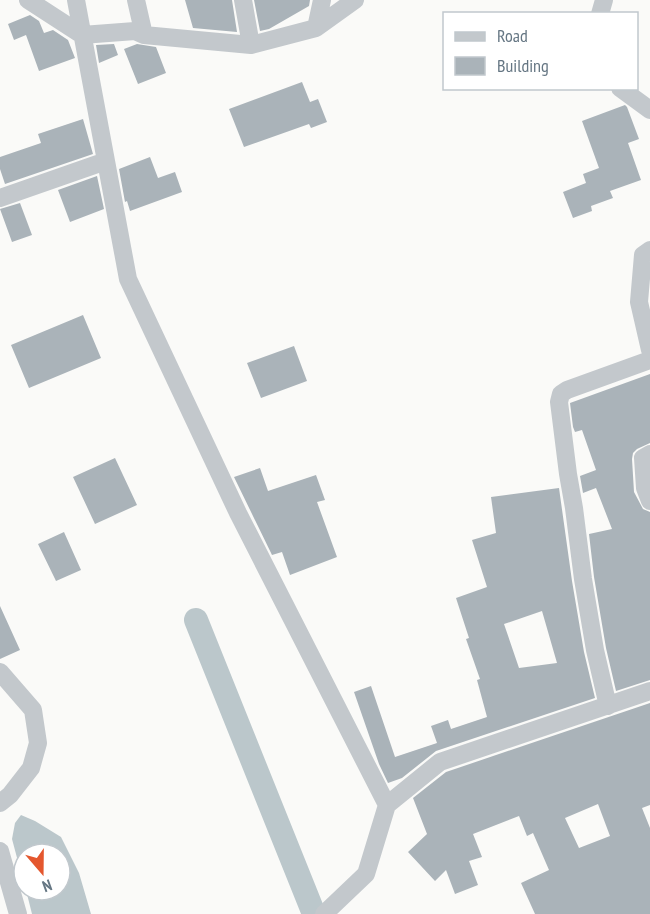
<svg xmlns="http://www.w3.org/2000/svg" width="650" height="914" font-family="'PT Sans Narrow',sans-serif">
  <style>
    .water { fill: #bbc7cb }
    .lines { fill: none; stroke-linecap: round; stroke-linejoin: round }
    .canal { stroke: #bbc7cb; stroke-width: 24 }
    .building { fill: #aab3b9; fill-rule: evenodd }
    .street { stroke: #c3c8cc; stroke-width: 18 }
  </style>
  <rect width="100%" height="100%" fill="#fafaf8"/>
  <path class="water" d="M 21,815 L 35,821 L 61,837 L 79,873 L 91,914 L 32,914 L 26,890 L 60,890 L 60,854 L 24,854 L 24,884 L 12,839 L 15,823 Z"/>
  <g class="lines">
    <path class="canal" d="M 196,620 L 314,914"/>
  </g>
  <path class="building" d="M 185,0 L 232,0 L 237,32 L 193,28 Z
    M 254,0 L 310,0 L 309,6 L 269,29 L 260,31 Z
    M 30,15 L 39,21 L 44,33 L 53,30 L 68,40 L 75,58 L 39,71 L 26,35 L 14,40 L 8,24 Z
    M 114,44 L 118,55 L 99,63 L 96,45 Z
    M 137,44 L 156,47 L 166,73 L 138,84 L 124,49 Z
    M 302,82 L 310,102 L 318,99 L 327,122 L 311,128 L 309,124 L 244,147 L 229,109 Z
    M 625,105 L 627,107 L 639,139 L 628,143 L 641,180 L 610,191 L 613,198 L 591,206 L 592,211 L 573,218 L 563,192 L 586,183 L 583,174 L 599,168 L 582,121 Z
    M 83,119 L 93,154 L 5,184 L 0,169 L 0,157 L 41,143 L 38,134 Z
    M 150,157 L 158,178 L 175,172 L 182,192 L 130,211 L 127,201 L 125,202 L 119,169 Z
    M 97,176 L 104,209 L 70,222 L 58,190 Z
    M 20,203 L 32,235 L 12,242 L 0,209 Z
    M 83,315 L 101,358 L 29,388 L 11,345 Z
    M 294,346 L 307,381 L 261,398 L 247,363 Z
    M 650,374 L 650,443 L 637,449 L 633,453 L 632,459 L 634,492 L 643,509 L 650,512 L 650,680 L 616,691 L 606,648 L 594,577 L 589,534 L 612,529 L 596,488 L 583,493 L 580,476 L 596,470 L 582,430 L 575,432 L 573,427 L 570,403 Z
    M 115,458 L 137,505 L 95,524 L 73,477 Z
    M 260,468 L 268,491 L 316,475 L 325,500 L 317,502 L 337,557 L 290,575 L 282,552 L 272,555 L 234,477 Z
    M 559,488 L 572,581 L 584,652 L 595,698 L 436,751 L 402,778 L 388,783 L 379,764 L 354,692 L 371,686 L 395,757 L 437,743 L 431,726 L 448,720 L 451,729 L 487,717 L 477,680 L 480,679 L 466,639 L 469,638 L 456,598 L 487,587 L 472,540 L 496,533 L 491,497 ZM 542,611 L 557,663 L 519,668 L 504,624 Z
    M 64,532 L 81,570 L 56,581 L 38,544 Z
    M 0,606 L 20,650 L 0,659 Z
    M 650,703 L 650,805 L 642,808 L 650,828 L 650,914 L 535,914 L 521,883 L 549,870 L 533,833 L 527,836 L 519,816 L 473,834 L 482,857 L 469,861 L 478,885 L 455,894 L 446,870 L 435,881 L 408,852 L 427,834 L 413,798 L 446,772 ZM 598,804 L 610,836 L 579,848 L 565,818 Z"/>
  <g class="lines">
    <path class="street" d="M 28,0 L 82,35 L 135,31 L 144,35 L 251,45 L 316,28 L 355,0
      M 76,0 L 128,279 L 238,513 L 387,805
      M 136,0 L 144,35
      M 243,0 L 251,45
      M 600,14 L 604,0
      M 316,28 L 322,0
      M 620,88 L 650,110
      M 0,198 L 106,161
      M 650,250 L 643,255 L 639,302 L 650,350
      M 650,454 L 643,458 L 645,488 L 650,501
      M 0,672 L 33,710 L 38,743 L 31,768 L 10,795 L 0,803
      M 608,706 L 595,650 L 583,579 L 574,508 L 568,474 L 559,402 L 561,394 L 567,390 L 650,360
      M 0,851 L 18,914
      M 324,914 L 366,874 L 387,805 L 440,762 L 650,691"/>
  </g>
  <rect x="443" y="12" width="195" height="78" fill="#ffffff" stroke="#c1c8cd" stroke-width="1.5"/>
  <rect x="455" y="32" width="30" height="9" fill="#c3c8cc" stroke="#c1c8cd" stroke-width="1.5"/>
  <text x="497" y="42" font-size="18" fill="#657683">Road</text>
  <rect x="455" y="57" width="30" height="18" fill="#aab3b9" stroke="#c1c8cd" stroke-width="1.5"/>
  <text x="497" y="72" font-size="18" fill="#657683">Building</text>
  <g transform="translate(42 872) rotate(160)"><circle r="28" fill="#ffffff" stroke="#c1c8cd" stroke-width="1.5"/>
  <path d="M0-4.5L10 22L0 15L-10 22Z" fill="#e4572e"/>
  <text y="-9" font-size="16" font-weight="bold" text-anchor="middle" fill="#657683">N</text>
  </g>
</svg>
